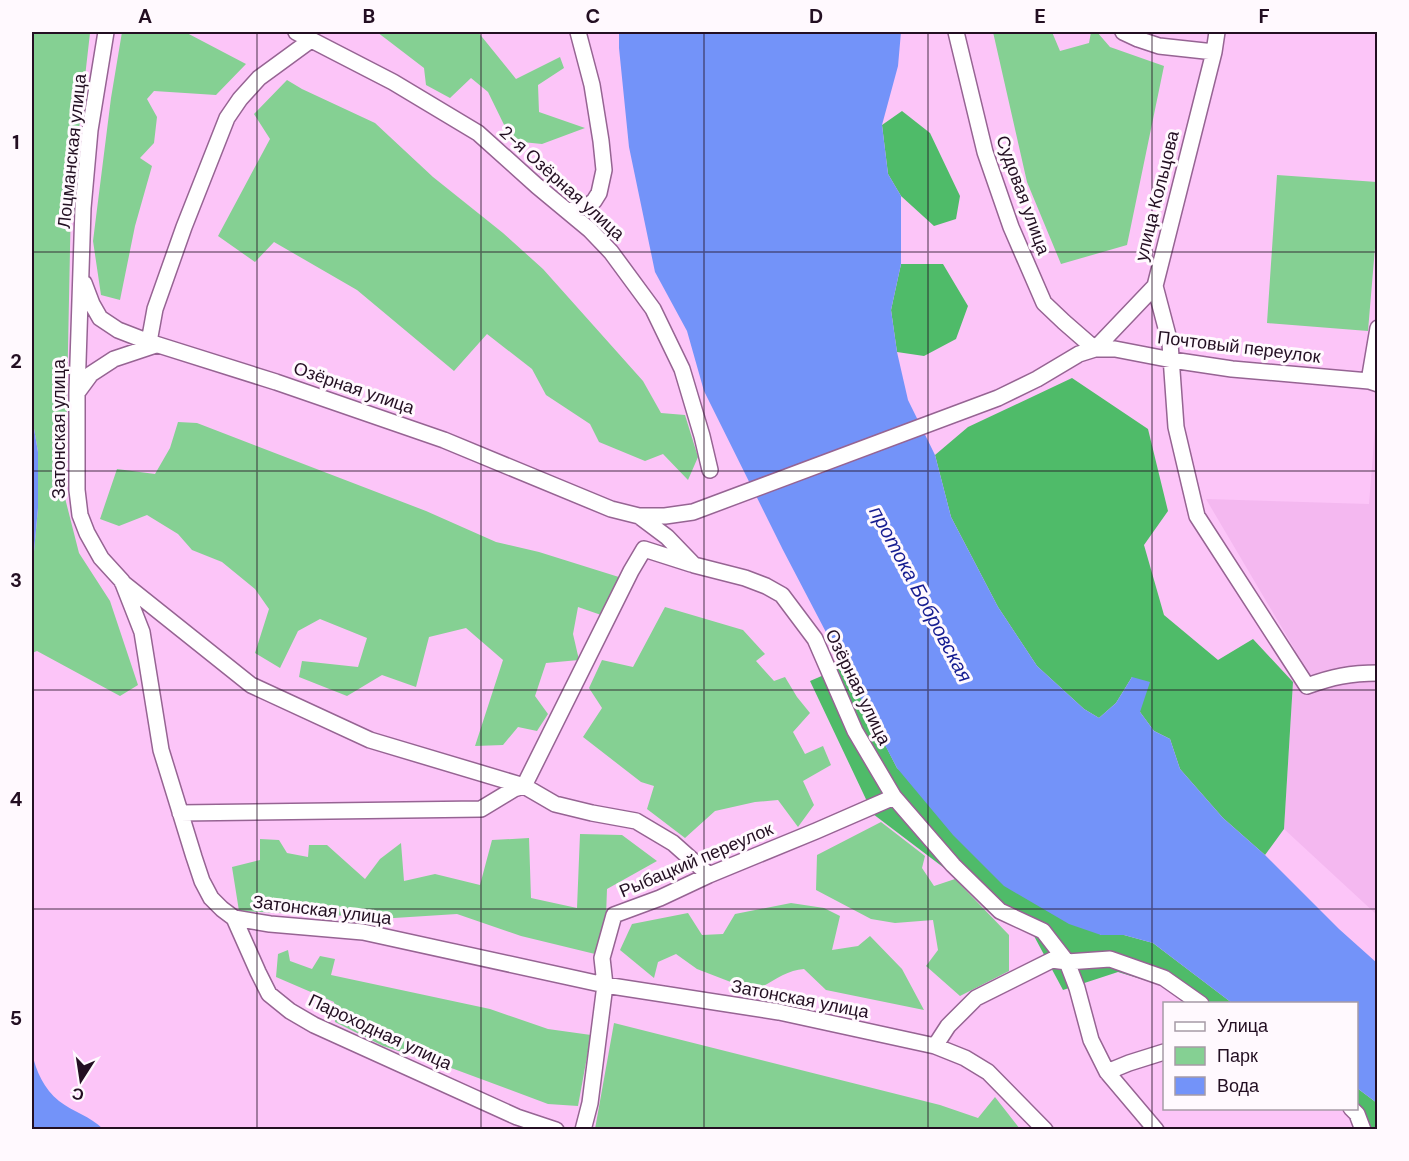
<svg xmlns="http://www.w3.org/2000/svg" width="1409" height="1161" font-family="'DM Sans',sans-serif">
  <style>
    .built { fill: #f4b8f0 }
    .green { fill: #85d093 }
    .forest { fill: #4fbb69 }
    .water { fill: #7393f9 }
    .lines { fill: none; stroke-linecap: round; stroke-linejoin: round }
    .minor-casing { stroke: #966493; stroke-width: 18 }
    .minor { stroke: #fff; stroke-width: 15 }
    .grid { fill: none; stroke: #230f22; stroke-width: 1.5; stroke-opacity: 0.55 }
    .labels { text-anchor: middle; stroke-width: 6; stroke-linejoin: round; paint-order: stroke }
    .street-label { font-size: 18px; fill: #230f22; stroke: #fff9fe }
    .water-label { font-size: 20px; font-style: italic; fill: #161c91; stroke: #fff9fe }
    .neatline { fill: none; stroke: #230f22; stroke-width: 2 }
    .grid-label { font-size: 20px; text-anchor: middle; font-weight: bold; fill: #230f22 }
  </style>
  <rect width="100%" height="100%" fill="#fcc5f8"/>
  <path class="built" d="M 1377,403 L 1377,915 L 1284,829 L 1295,650 L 1206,499 L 1369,504 Z"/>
  <path class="green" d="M 32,32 L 81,32 L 90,33 L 71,200 L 65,498 L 79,553 L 110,601 L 138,685 L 120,696 L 37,651 L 32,653 L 32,573 L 38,508 L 38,452 L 32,417 Z
    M 122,32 L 185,32 L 246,64 L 216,95 L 154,91 L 147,99 L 157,117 L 154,143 L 140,158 L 152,166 L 135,226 L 120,300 L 101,295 L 93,241 L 111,98 Z
    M 377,32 L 478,32 L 516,79 L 560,57 L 564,68 L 538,85 L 539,112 L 585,128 L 542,144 L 512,141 L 488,92 L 471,78 L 450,98 L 426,85 L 424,68 Z
    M 993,32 L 1052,32 L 1060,51 L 1089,43 L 1091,32 L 1097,32 L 1110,47 L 1164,66 L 1127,245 L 1061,264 L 1027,182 Z
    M 287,80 L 302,89 L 375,123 L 433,177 L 503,233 L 543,269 L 643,381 L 661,413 L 685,415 L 698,457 L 688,480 L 663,454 L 645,461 L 599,442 L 590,424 L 546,395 L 532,369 L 487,334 L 454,371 L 357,290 L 274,242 L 255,262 L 218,236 L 270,139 L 254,114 Z
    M 1277,175 L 1377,182 L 1377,224 L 1368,331 L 1267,323 Z
    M 178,422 L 197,423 L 426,511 L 496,542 L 539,552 L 622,578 L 604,616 L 578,607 L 573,634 L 579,660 L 546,663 L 535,696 L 548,714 L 537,731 L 518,727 L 503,745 L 475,746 L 503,660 L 466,628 L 429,637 L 416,687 L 382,675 L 347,696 L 299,677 L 302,661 L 358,667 L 367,638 L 320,619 L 298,631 L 280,668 L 255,653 L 269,609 L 255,589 L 222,562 L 192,550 L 178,534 L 147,515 L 119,526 L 100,519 L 117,469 L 155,474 L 170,448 Z
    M 665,607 L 743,630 L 765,654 L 756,661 L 774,681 L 785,677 L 797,697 L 810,713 L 793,732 L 805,754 L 823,746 L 831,765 L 803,781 L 814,805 L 798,827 L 778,800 L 755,802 L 715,811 L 685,838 L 647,809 L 654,786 L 641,782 L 583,737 L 602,708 L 589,688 L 602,660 L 633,667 Z
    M 881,822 L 925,856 L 922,868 L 934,886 L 955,879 L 1009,935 L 1009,971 L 960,996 L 926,966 L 938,950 L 933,920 L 895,923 L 871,919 L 816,890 L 817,855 Z
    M 580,834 L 622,835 L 657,861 L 607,889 L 606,916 L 595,954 L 521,936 L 457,914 L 394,918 L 239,911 L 232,867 L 260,860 L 260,839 L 279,840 L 287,853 L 308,857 L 309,845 L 327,845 L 365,879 L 380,859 L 401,843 L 404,881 L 435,874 L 480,885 L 492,840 L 529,838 L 531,898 L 577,908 Z
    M 791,903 L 824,908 L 840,916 L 832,950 L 858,946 L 870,936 L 902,969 L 924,1010 L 826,990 L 804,969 C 786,970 771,983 754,991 L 697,969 L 676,954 L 658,962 L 654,978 L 620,950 L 632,924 L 688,913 L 702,935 L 723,934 L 735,914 Z
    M 288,950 L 290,961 L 312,969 L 320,956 L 335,959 L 331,975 L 490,1009 L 548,1029 L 591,1035 L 578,1106 L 548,1104 L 454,1069 L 383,1046 L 335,1022 L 334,1002 L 276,977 L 278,954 Z
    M 614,1023 L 940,1105 L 978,1118 L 995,1097 L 1020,1129 L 595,1129 Z"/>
  <path class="forest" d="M 902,111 L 930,133 L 960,196 L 956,219 L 934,226 L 901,196 L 888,174 L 882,125 Z
    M 901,264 L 943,264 L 968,306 L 956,339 L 924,356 L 897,352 L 891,310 Z
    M 1072,378 L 1148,429 L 1168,511 L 1144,545 L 1164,615 L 1218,660 L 1253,639 L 1293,682 L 1284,829 L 1265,855 L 1223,818 L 1180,769 L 1170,739 L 1154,731 L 1140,712 L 1132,677 L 1116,703 L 1099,718 L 1084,709 L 1037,666 L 998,607 L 951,517 L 935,455 L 968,427 Z
    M 845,666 L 897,768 L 1101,935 L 1124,935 L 1153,943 L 1232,1003 L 1191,1003 L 1167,987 L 1118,972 L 1063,990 L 1034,936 L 873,814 L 810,681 Z
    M 1357,1088 L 1377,1103 L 1377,1129 L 1357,1129 L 1351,1114 L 1343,1109 L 1356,1108 Z"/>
  <path class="water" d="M 619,32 L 901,32 L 898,66 L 882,125 L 888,174 L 901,196 L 901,264 L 891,310 L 897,352 L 908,400 L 935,455 L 951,517 L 998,607 L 1037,666 L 1084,709 L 1099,718 L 1116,703 L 1132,677 L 1150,682 L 1140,712 L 1154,731 L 1170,739 L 1180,769 L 1223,818 L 1265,855 L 1339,929 L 1377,963 L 1377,1103 L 1357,1088 L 1356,1004 L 1232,1003 L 1153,943 L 1124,935 L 1101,935 L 1069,924 L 1004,886 L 953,835 L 897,768 L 783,550 L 704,391 L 687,331 L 655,272 L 629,147 L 619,48 Z
    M 32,417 L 38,452 L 38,508 L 32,573 Z
    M 32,1053 C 36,1071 44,1089 59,1101 C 73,1112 90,1116 103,1129 L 32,1129 Z"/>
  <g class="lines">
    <g class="minor-casing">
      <path id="minor" d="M 106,32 L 90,130 L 83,208 L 77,393 L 77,490 L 80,515 L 87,533 L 101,558 L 122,581 L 142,632 L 161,750 L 194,857 L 202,881 L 211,898 L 222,909 L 234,918 L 270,924 L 363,932 L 605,985 L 779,1012 L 935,1046 L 965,1058 L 988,1072 L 1045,1130
        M 296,32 L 393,82 L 478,133 L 537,186 L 590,230 L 611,252 L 653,309 L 682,369 L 702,436 L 710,470
        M 956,32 L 985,152 L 1011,227 L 1044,303 L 1064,322 L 1095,349
        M 1123,32 L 1138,39 L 1159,46 L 1214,52
        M 568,211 L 586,207 L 594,201 L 599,193 L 604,170 L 601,141 L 592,85 L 578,32
        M 84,283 L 92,304 L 100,318 L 118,330 L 149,342 L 276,382 L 444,440 L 611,509 L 639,516 L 665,516 L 693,512 L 998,398 L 1037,379 L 1079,354 L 1095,349 L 1115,349 L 1172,360 L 1232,369 L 1369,381 L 1378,384
        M 1155,286 L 1170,343 L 1176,427 L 1197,516 L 1307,686 C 1332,677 1350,673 1378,673
        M 149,342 L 155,309 L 184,227 L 227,118 L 240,99 L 259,78 L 311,40
        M 1095,349 L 1155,286 L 1214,52 L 1217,32
        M 1369,381 L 1378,328
        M 77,393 L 91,374 L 114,359 L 156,345
        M 639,516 L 667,537 L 694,565 L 745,578 L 766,586 L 782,595 L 815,639 L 855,731 L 894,797 L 953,865 L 1000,911 L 1043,931 L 1067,962 L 1077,988 L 1091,1040 L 1107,1072 L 1156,1130
        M 122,582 L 251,685 L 370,740 L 524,786 L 555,804 L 592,813 L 636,821 L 673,843 L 709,875
        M 180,813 L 481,809 L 514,789 L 524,786 L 631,571 L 644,549 L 691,564
        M 234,918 L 258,972 L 269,994 L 290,1011 L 314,1025 L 517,1117 L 556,1130
        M 935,1046 L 948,1026 L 976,998 L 1052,960 L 1067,962 L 1110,959 L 1164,978 L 1201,1004
        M 1107,1072 L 1129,1063 L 1164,1052
        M 1351,1108 L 1357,1114 L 1363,1130
        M 583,1130 L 590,1103 L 605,985 L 602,958 L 614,915 L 660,898 L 709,875 L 816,831 L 894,797"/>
    </g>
    <use href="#minor" class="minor"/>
  </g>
  <path class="grid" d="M 257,32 L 257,1130M 481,32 L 481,1130M 704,32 L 704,1130M 928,32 L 928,1130M 1152,32 L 1152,1130M 32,252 L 1378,252M 32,471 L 1378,471M 32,690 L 1378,690M 32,909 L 1378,909"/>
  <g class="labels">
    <g class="street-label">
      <text transform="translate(72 151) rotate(-84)" y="6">Лоцманская улица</text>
      <text transform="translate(562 183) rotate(42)" y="6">2-я Озёрная улица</text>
      <text transform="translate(1023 195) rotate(70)" y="6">Судовая улица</text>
      <text transform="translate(1157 196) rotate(-76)" y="6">улица Кольцова</text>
      <text transform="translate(1239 347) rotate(7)" y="6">Почтовый переулок</text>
      <text transform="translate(354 388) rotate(19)" y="6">Озёрная улица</text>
      <text transform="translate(59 429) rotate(-90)" y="6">Затонская улица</text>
      <text transform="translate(858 687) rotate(64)" y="6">Озёрная улица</text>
      <text transform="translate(696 860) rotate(-23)" y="6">Рыбацкий переулок</text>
      <text transform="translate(322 910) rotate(7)" y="6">Затонская улица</text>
      <text transform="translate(800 999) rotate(11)" y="6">Затонская улица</text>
      <text transform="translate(380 1032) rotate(25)" y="6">Пароходная улица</text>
    </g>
    <g class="water-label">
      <text transform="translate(921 594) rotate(62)" y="7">протока Бобровская</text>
    </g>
  </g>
  <rect width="1409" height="1161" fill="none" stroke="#fff9fe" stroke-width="66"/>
  <rect x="1163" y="1002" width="195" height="108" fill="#fff9fe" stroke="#a79ba6" stroke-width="1.5"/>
  <rect x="1175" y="1022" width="30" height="9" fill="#ffffff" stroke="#a79ba6" stroke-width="1.5"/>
  <text x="1217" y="1032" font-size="18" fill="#230f22">Улица</text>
  <rect x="1175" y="1047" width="30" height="18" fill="#85d093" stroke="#a79ba6" stroke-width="1.5"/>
  <text x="1217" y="1062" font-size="18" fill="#230f22">Парк</text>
  <rect x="1175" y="1077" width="30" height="18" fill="#7393f9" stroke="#a79ba6" stroke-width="1.5"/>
  <text x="1217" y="1092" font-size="18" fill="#230f22">Вода</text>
  <g transform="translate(81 1080) rotate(192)" stroke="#fff9fe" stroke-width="4.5" paint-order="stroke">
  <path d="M0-4.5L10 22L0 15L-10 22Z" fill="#230f22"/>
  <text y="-9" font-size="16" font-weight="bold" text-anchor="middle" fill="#230f22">С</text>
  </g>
  <rect x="33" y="33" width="1343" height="1095" class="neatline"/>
  <g class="grid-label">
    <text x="145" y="23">A</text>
    <text x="369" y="23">B</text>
    <text x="593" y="23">C</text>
    <text x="816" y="23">D</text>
    <text x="1040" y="23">E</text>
    <text x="1264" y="23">F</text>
    <text x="16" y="149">1</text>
    <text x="16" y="368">2</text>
    <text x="16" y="587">3</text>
    <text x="16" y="806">4</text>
    <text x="16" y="1025">5</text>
  </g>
</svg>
